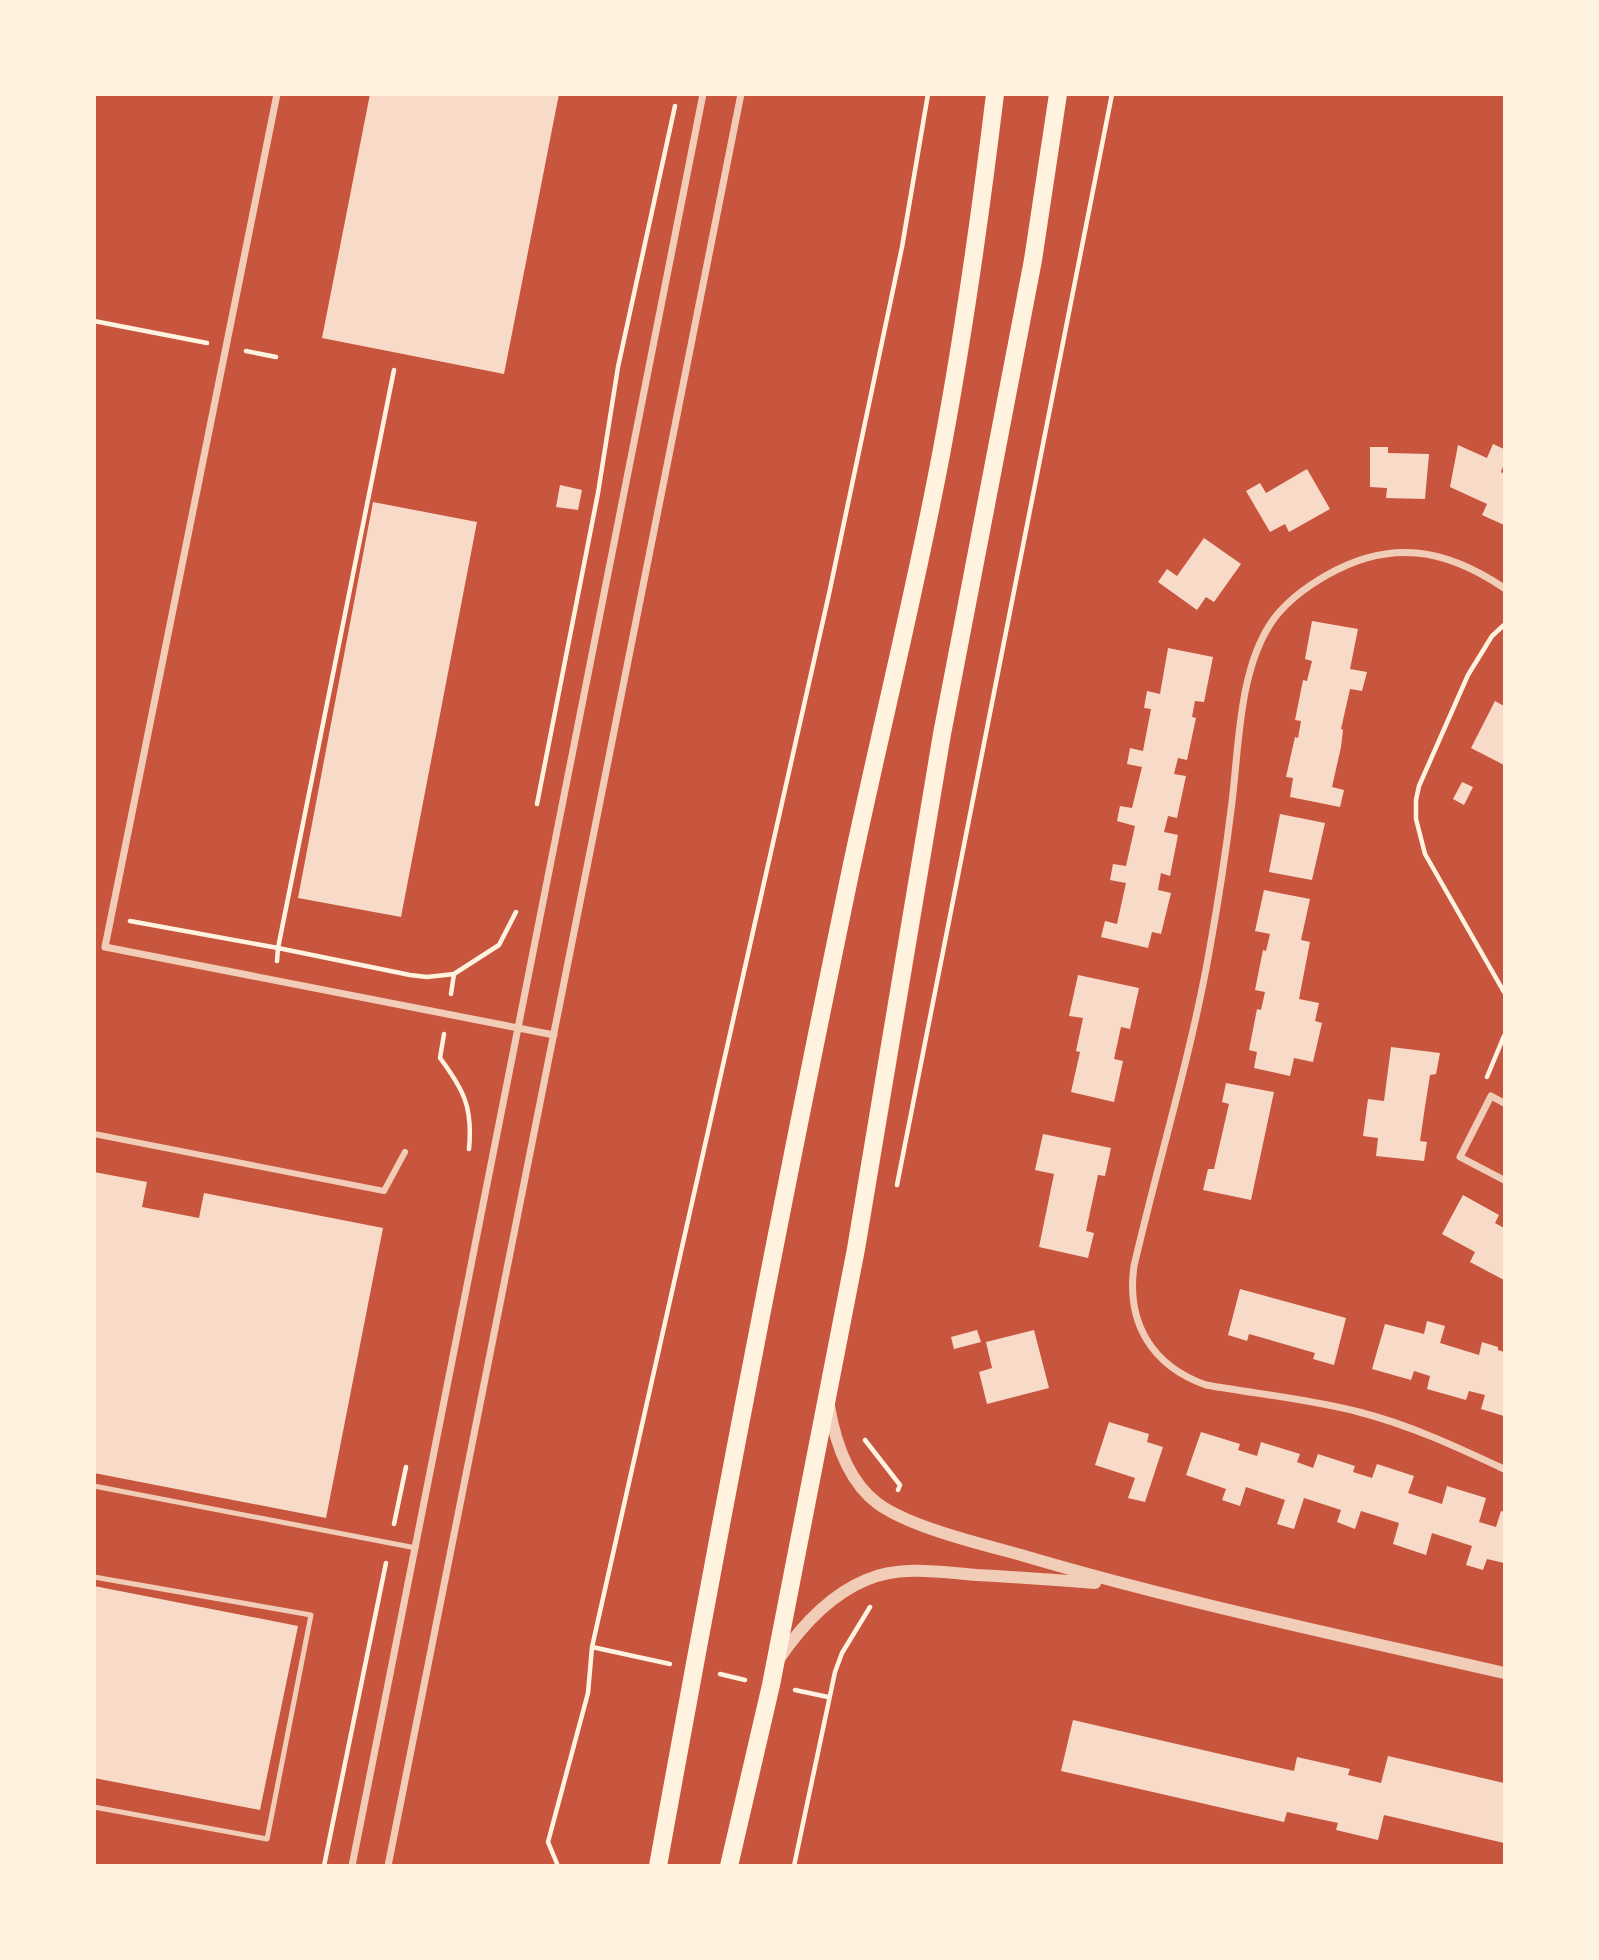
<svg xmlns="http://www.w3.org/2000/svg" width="1599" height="1960" font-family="Commissioner,sans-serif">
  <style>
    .building { fill: #f7dbc8 }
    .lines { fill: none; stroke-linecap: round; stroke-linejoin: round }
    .path { stroke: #fff3e0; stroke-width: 4.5 }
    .service { stroke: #f1ccb7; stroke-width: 5 }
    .pedestrian { stroke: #f1ccb7; stroke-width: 6 }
    .minor { stroke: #f1ccb7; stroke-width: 7 }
    .tertiary { stroke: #f1ccb7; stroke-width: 12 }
    .primary { stroke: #fff3e0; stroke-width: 18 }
  </style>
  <rect width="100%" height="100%" fill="#c8553d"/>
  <path class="building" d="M 370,94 L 559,94 L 504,374 L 322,338 Z
    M 1493,444 L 1504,449 L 1504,464 L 1501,472 L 1504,474 L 1504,525 L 1482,515 L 1487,504 L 1450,487 L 1458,445 L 1487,458 Z
    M 1370,447 L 1388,447 L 1388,453 L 1429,454 L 1425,499 L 1386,498 L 1387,488 L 1370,487 Z
    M 1307,469 L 1330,509 L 1289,532 L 1285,524 L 1270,532 L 1246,491 L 1260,483 L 1266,493 Z
    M 560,485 L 582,490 L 578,510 L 556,507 Z
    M 373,502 L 477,522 L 401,917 L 298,898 Z
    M 1204,538 L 1241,564 L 1214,602 L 1206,597 L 1197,610 L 1158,582 L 1167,569 L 1177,576 Z
    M 1312,621 L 1358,629 L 1350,669 L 1367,672 L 1362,691 L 1350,689 L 1341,729 L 1343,730 L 1341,747 L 1332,787 L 1344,790 L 1340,807 L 1290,797 L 1293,778 L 1286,777 L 1295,737 L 1298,738 L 1301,721 L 1295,720 L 1303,680 L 1307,681 L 1312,661 L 1305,659 Z
    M 1168,648 L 1213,657 L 1204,702 L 1195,701 L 1192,717 L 1196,718 L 1187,760 L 1178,758 L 1174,774 L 1186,776 L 1177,818 L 1168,816 L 1164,832 L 1178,835 L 1170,876 L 1161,873 L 1158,890 L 1171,893 L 1161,934 L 1152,932 L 1148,948 L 1101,937 L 1105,921 L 1117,924 L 1126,883 L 1110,880 L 1113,864 L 1126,866 L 1135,826 L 1117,821 L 1120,806 L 1132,808 L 1142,767 L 1127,764 L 1130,748 L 1143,751 L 1151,709 L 1144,708 L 1147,691 L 1160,694 Z
    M 1495,701 L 1504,706 L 1504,765 L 1471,748 Z
    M 1462,782 L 1473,787 L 1464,805 L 1453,799 Z
    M 1280,814 L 1325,823 L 1312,880 L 1269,872 Z
    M 1264,890 L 1310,899 L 1301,940 L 1310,942 L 1299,999 L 1319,1003 L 1315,1021 L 1322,1023 L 1313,1062 L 1294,1058 L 1290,1076 L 1254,1068 L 1257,1052 L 1249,1050 L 1257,1009 L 1261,1010 L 1265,992 L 1255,990 L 1263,950 L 1266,951 L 1270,934 L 1255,931 Z
    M 1078,975 L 1139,988 L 1130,1029 L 1121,1027 L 1114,1059 L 1123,1061 L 1114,1102 L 1071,1092 L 1080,1052 L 1076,1051 L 1083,1018 L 1069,1016 Z
    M 1391,1047 L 1440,1053 L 1436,1074 L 1430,1075 L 1425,1107 L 1420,1141 L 1427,1142 L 1424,1161 L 1376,1156 L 1378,1138 L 1363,1136 L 1368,1099 L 1384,1101 Z
    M 1226,1083 L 1274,1092 L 1251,1200 L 1203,1190 L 1208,1169 L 1214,1169 L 1229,1104 L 1222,1102 Z
    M 1043,1134 L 1111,1148 L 1105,1176 L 1098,1175 L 1086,1231 L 1094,1233 L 1088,1258 L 1039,1247 L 1054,1174 L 1035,1170 Z
    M 94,1172 L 147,1182 L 142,1207 L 199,1218 L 204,1193 L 383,1228 L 326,1518 L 94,1473 Z
    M 1463,1195 L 1499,1215 L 1495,1223 L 1504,1228 L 1504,1280 L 1470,1262 L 1475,1252 L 1442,1234 Z
    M 1240,1289 L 1346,1318 L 1334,1365 L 1313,1359 L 1315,1353 L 1249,1334 L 1247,1341 L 1228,1335 Z
    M 1427,1321 L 1445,1326 L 1440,1343 L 1479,1355 L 1482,1342 L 1498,1347 L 1498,1350 L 1504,1352 L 1504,1416 L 1481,1409 L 1485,1395 L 1469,1391 L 1466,1400 L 1427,1389 L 1430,1376 L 1414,1371 L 1411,1380 L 1372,1369 L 1385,1324 L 1424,1334 Z
    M 977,1330 L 981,1342 L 954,1349 L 951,1337 Z
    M 1034,1330 L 1049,1388 L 987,1404 L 979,1372 L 992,1368 L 986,1342 Z
    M 1109,1422 L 1149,1434 L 1147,1442 L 1163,1447 L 1145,1502 L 1128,1498 L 1135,1478 L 1095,1465 Z
    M 1201,1432 L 1240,1444 L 1238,1450 L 1257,1456 L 1261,1442 L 1300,1454 L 1297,1462 L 1313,1468 L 1318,1454 L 1355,1466 L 1353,1472 L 1372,1478 L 1377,1464 L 1414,1476 L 1408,1493 L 1442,1504 L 1447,1486 L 1486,1498 L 1479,1522 L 1496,1527 L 1501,1511 L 1504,1512 L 1504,1563 L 1487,1559 L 1483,1570 L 1466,1565 L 1472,1546 L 1432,1533 L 1426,1555 L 1393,1544 L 1399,1523 L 1361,1511 L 1355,1529 L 1337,1522 L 1341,1510 L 1304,1498 L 1294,1529 L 1277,1524 L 1285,1500 L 1246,1487 L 1240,1506 L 1222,1500 L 1226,1489 L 1186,1475 Z
    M 94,1586 L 298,1626 L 260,1810 L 94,1778 Z
    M 1073,1720 L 1294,1771 L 1297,1757 L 1350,1769 L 1348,1775 L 1381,1783 L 1388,1756 L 1504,1783 L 1504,1843 L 1384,1815 L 1378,1840 L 1336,1830 L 1338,1823 L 1287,1812 L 1284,1822 L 1061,1771 Z"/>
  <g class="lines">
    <path class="path" d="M 94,321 L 207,343
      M 246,351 L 276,357
      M 1504,625 L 1492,636 L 1468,675 L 1419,786 L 1416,800 L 1416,819 L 1425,854 L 1504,992
      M 537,804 L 598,493 L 618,367 L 675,106
      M 130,921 L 278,948 L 394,370
      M 277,961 L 278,948 L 410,975 L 427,977 L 454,974
      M 451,994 L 454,974 L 499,945 L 516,912
      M 444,1034 L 440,1058 C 464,1090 473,1108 469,1149
      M 1487,1077 L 1504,1036
      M 897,1185 L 1112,94
      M 865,1440 L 900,1485 L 898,1490
      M 394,1524 L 406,1467
      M 592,1647 L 670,1664
      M 720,1674 L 745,1680
      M 795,1690 L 828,1697
      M 324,1866 L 386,1563
      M 558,1866 L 548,1842 L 588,1693 L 592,1647 L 829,594 L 902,247 L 928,94
      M 794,1866 L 835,1672 L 842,1653 L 870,1607"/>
    <path class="service" d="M 94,1486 L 416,1548
      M 94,1577 L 311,1615 L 267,1839 L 94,1807"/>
    <path class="pedestrian" d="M 94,1134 L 384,1191 L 405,1152"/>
    <path class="minor" d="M 277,94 L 105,947 L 554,1035
      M 1504,588 C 1445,548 1390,539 1327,575 C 1306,587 1285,602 1271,623 C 1239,671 1239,745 1232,802 C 1226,852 1218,903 1209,953 C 1190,1059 1158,1162 1134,1266 C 1126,1323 1152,1366 1206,1385 C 1257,1394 1309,1399 1359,1412 C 1410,1425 1457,1447 1504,1469
      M 1504,1103 L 1491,1096 L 1460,1157 L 1504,1180
      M 352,1866 L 703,94
      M 388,1866 L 741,94"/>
    <path class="tertiary" d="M 829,1406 C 835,1441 847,1480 877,1503 C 909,1527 981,1544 1021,1555 C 1180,1602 1343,1636 1504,1673
      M 779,1659 C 800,1628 830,1595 866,1580 C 900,1565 940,1572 977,1575 C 1016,1577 1056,1580 1095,1583"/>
    <path class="primary" d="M 658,1866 C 718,1533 782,1200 851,869 C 876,751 905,633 929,515 C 958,376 978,235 995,94
      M 729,1866 L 771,1685 L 856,1249 L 942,734 L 1033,260 L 1058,94"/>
  </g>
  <rect width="1599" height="1960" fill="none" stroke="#fff3e0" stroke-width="192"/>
</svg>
